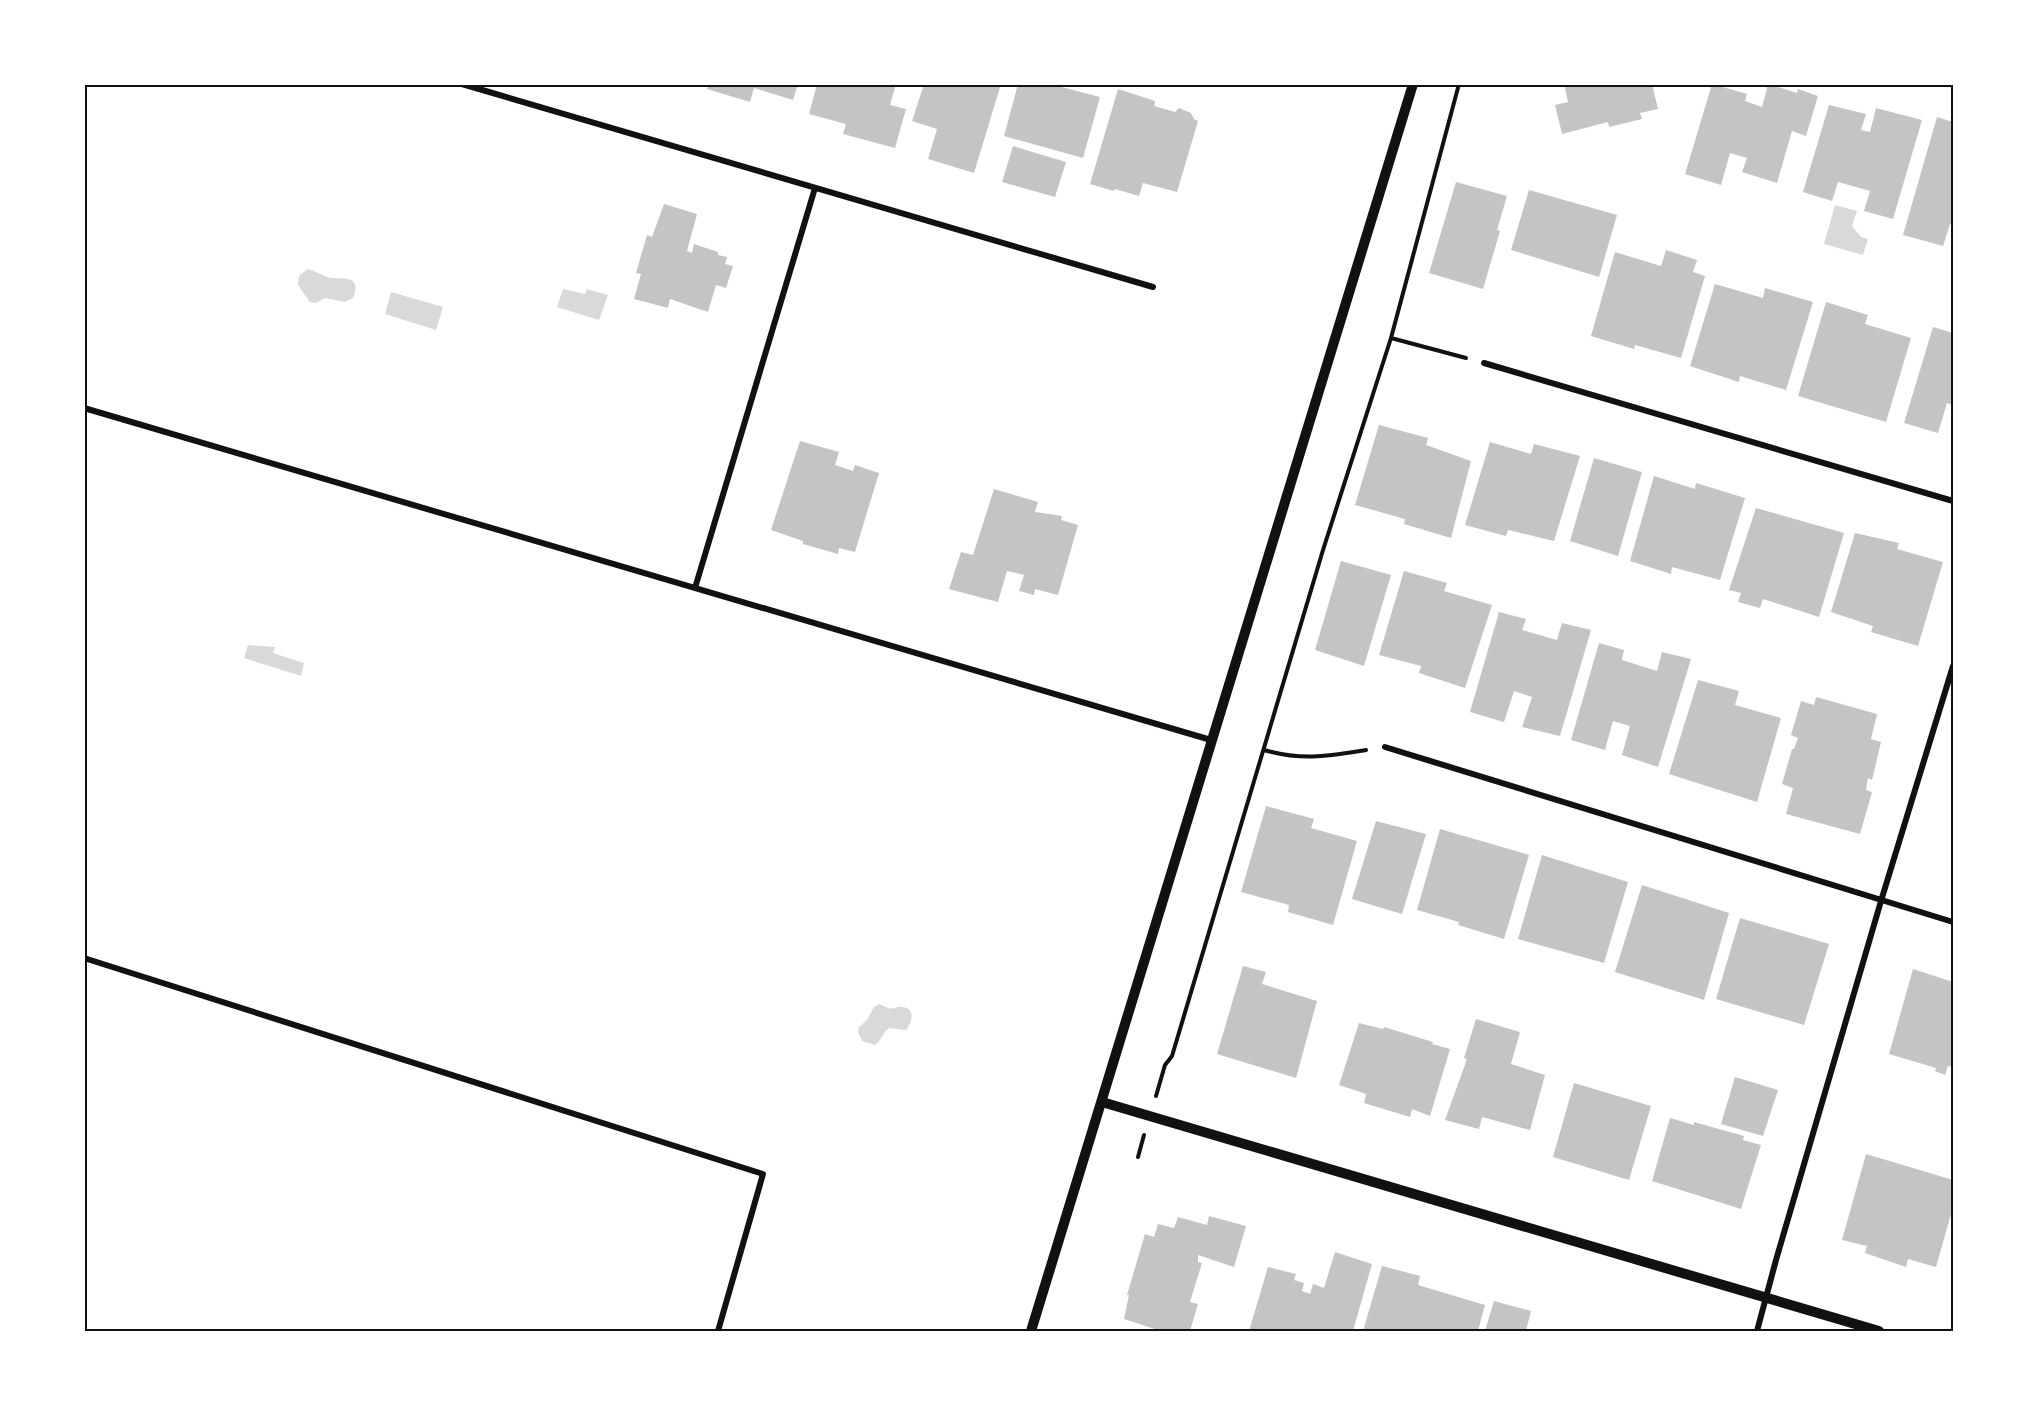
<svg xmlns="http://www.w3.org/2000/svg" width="2037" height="1415" font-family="Manrope,sans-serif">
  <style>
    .water { fill: #d9d9d9 }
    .building { fill: #c4c4c4 }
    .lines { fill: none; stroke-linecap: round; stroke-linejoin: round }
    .path { stroke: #111; stroke-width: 4 }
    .minor { stroke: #111; stroke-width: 6 }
    .tertiary { stroke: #111; stroke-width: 10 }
    .neatline { fill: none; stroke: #111; stroke-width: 2 }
  </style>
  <rect width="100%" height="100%" fill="#fff"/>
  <path class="water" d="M 1835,205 L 1857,211 L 1852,226 L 1861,237 L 1868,239 L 1863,255 L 1824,244 Z
    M 308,269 C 316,271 322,276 331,278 C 346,279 362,276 353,298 L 345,302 L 325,298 L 316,303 L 310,302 L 298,285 L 299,276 Z
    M 563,289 L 585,294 L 587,289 L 608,295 L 599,320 L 557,307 Z
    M 391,292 L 443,307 L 436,330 L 385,314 Z
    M 248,645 L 275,647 L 273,653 L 304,663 L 301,676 L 244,658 Z
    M 879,1004 C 882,1005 885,1007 888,1008 C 893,1010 898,1006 903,1007 C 916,1009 912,1023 906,1030 L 889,1028 C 882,1033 882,1040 875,1045 L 862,1041 L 858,1032 L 859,1027 L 867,1020 L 874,1007 Z"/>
  <path class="building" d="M 709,84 L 798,84 L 793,100 L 754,88 L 750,102 L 707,89 Z
    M 817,84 L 896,84 L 890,105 L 906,109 L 895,148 L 843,134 L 846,124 L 809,114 Z
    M 924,84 L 1001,84 L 974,173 L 928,159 L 937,129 L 912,121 Z
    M 1018,84 L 1050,84 L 1100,97 L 1083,158 L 1004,136 Z
    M 1564,84 L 1652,84 L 1658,109 L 1640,113 L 1642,119 L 1609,127 L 1608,122 L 1562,134 L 1555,105 L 1568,102 Z
    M 1712,84 L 1747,94 L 1745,101 L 1762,107 L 1768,84 L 1797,93 L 1798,89 L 1818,96 L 1806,136 L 1792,131 L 1777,183 L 1742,172 L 1747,158 L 1730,153 L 1721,185 L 1685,174 Z
    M 1118,89 L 1155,101 L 1154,106 L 1175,112 L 1179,108 L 1191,113 L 1194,119 L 1198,121 L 1177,192 L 1143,183 L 1139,196 L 1115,189 L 1114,191 L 1090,184 Z
    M 1829,105 L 1866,114 L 1861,130 L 1870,132 L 1876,108 L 1922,120 L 1893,219 L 1864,211 L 1870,191 L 1838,182 L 1832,201 L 1803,192 Z
    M 1937,117 L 1953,122 L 1953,225 L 1950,224 L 1943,246 L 1903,235 Z
    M 1013,146 L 1066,162 L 1055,197 L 1002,182 Z
    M 1456,182 L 1507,196 L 1497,230 L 1500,231 L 1483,289 L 1429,273 Z
    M 1529,190 L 1617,215 L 1599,277 L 1511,250 Z
    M 664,204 L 697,214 L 687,251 L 692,253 L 694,244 L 718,252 L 718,255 L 727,257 L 725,264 L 733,266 L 726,288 L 716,285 L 708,312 L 670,299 L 668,308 L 634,299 L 641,274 L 636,273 L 647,235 L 652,237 Z
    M 1666,250 L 1697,260 L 1693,272 L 1705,276 L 1681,358 L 1635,345 L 1634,349 L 1591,336 L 1615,252 L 1661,266 Z
    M 1715,284 L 1763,298 L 1765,288 L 1813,302 L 1786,390 L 1740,376 L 1739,382 L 1690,366 Z
    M 1826,302 L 1868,315 L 1865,324 L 1911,338 L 1886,422 L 1798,396 Z
    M 1933,327 L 1953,333 L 1953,405 L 1947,403 L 1938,433 L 1904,423 Z
    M 1379,425 L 1428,438 L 1426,445 L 1471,461 L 1451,538 L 1404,524 L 1405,519 L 1355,505 Z
    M 800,441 L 839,452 L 835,465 L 853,471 L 855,465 L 879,473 L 855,552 L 839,548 L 838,554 L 803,544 L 803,541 L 771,530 Z
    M 1490,442 L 1531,454 L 1534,444 L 1580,456 L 1554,541 L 1508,530 L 1506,536 L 1465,525 Z
    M 1594,458 L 1642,472 L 1618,556 L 1570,541 Z
    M 1654,476 L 1695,489 L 1696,483 L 1745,498 L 1720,580 L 1672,567 L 1671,574 L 1630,561 Z
    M 994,489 L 1038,502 L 1035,512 L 1062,516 L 1061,520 L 1078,525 L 1058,595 L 1035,589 L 1034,595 L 1019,591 L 1024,575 L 1007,571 L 998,602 L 949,589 L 961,552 L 973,555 Z
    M 1756,508 L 1844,533 L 1819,617 L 1763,599 L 1760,608 L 1738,602 L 1741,593 L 1729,590 Z
    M 1855,533 L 1899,543 L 1897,549 L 1943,562 L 1918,646 L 1871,632 L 1873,626 L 1831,612 Z
    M 1341,561 L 1391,575 L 1364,666 L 1315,650 Z
    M 1404,571 L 1447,583 L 1444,591 L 1492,605 L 1465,688 L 1419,673 L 1421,666 L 1379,655 Z
    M 1499,612 L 1526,619 L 1522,630 L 1557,640 L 1562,623 L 1591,630 L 1560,736 L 1522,727 L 1532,697 L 1514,691 L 1504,722 L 1470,712 Z
    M 1599,643 L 1624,650 L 1622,660 L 1657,671 L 1662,652 L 1691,659 L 1658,767 L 1622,755 L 1630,726 L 1613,721 L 1605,750 L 1571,740 Z
    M 1698,680 L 1739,691 L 1735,705 L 1781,718 L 1757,802 L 1669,774 Z
    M 1816,697 L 1877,714 L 1871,739 L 1881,742 L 1872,780 L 1868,778 L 1866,790 L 1872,792 L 1860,834 L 1786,814 L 1793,788 L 1782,784 L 1792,749 L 1794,749 L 1798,738 L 1791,735 L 1801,701 L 1814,705 Z
    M 1266,806 L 1314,819 L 1311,828 L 1357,841 L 1333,925 L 1288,912 L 1289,905 L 1241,892 Z
    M 1376,821 L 1426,834 L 1402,914 L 1352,899 Z
    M 1440,829 L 1529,855 L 1504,939 L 1458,925 L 1459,922 L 1417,910 Z
    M 1542,855 L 1628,882 L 1604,963 L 1518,939 Z
    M 1642,885 L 1729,913 L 1704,1000 L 1615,972 Z
    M 1740,918 L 1829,944 L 1804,1025 L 1716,999 Z
    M 1243,966 L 1266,972 L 1262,984 L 1317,1001 L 1296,1078 L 1217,1054 Z
    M 1913,969 L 1953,982 L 1953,1067 L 1948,1066 L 1945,1075 L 1935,1071 L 1936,1068 L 1889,1054 Z
    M 1476,1019 L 1520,1032 L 1511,1064 L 1545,1075 L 1530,1130 L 1482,1117 L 1479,1129 L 1445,1120 L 1467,1059 L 1464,1058 Z
    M 1359,1023 L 1383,1029 L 1384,1027 L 1433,1042 L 1432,1044 L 1450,1049 L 1430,1116 L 1412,1109 L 1410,1117 L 1364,1103 L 1366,1094 L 1339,1085 Z
    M 1735,1077 L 1778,1090 L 1763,1136 L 1721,1124 Z
    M 1574,1083 L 1651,1106 L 1629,1180 L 1553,1157 Z
    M 1670,1118 L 1694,1125 L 1694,1122 L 1744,1136 L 1743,1140 L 1761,1145 L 1741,1209 L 1652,1181 Z
    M 1866,1154 L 1953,1180 L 1953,1207 L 1936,1267 L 1908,1259 L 1906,1267 L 1865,1253 L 1867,1246 L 1842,1240 Z
    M 1209,1216 L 1246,1226 L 1234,1267 L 1198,1255 L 1198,1262 L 1202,1263 L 1190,1302 L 1198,1304 L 1190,1331 L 1161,1331 L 1124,1319 L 1129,1295 L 1127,1295 L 1145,1234 L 1154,1237 L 1158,1224 L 1174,1228 L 1178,1217 L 1207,1225 Z
    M 1335,1252 L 1372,1264 L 1353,1331 L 1249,1331 L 1268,1267 L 1296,1274 L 1294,1280 L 1304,1283 L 1302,1291 L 1310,1294 L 1313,1284 L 1324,1288 Z
    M 1382,1266 L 1420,1276 L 1418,1285 L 1485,1305 L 1478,1331 L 1363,1331 Z
    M 1494,1301 L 1531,1311 L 1526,1331 L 1485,1331 Z"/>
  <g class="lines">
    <path class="path" d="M 1391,338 L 1466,358
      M 1264,750 C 1303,761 1328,756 1366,750
      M 1156,1096 L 1165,1065 L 1172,1056 L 1323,550 L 1391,338 L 1459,84
      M 1138,1157 L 1144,1135"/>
    <path class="minor" d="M 462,84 L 1153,287
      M 1484,363 L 1953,501
      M 84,408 L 1211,740
      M 695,588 L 815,188
      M 1385,747 L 1953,922
      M 84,958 L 763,1174 L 718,1331
      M 1757,1331 L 1776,1260 L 1881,901 L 1953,666"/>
    <path class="tertiary" d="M 1102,1102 L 1879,1331
      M 1031,1331 L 1413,84"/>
  </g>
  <rect width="2037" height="1415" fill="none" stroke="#ffffff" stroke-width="171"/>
  <rect x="86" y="86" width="1866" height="1244" class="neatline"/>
</svg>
